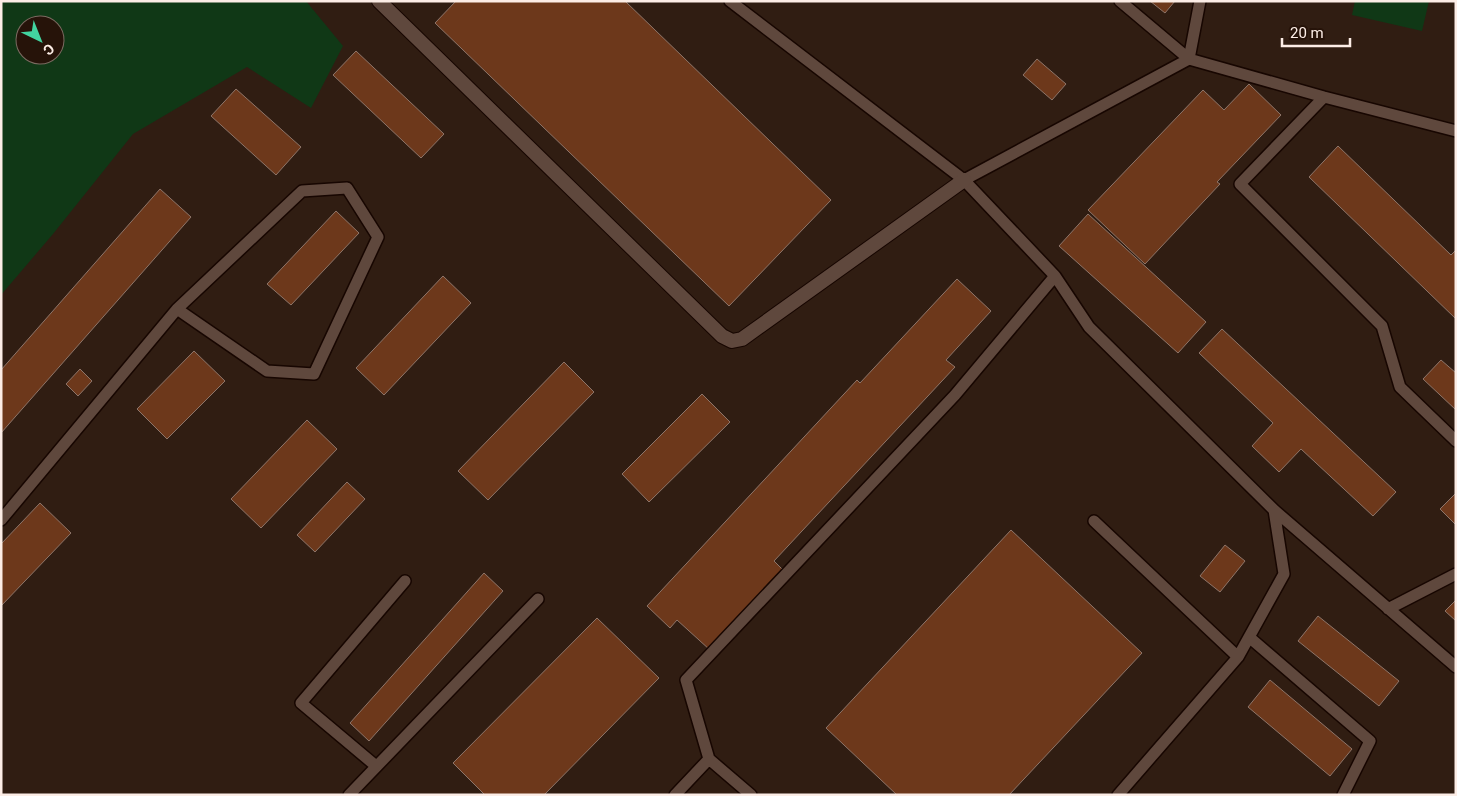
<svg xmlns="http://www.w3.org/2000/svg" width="1457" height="796" font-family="Roboto,sans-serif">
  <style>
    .green { fill: #103816; fill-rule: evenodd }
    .building { fill: #6d381b; stroke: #8e7569 }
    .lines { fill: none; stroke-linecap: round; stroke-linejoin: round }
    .service-casing { stroke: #170601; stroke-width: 14 }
    .minor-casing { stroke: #170601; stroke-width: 16 }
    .service { stroke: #5f483d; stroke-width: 11 }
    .minor { stroke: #5f483d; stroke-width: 14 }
  </style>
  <rect width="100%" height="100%" fill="#301d12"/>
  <path class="green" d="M 1,1 L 306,1 L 343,46 L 311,108 L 247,67 L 133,134 L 53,234 L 1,295 ZM 25,25 L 55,25 L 55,55 L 25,55 Z
    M 1355,1 L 1429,1 L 1422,31 L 1352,15 Z"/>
  <path class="building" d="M 456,1 L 625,1 L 831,200 L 729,306 L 435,23 Z
    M 1150,1 L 1175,1 L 1165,13 Z
    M 356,51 L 444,134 L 421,158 L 333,75 Z
    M 1037,59 L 1066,84 L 1052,100 L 1023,75 Z
    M 1249,84 L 1281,115 L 1217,182 L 1220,184 L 1145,264 L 1088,210 L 1203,90 L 1224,110 Z
    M 236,89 L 301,147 L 276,175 L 211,116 Z
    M 1338,146 L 1451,255 L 1456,250 L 1456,319 L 1309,177 Z
    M 160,189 L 191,217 L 1,433 L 1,370 Z
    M 336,211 L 359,233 L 291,305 L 267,284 Z
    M 1088,214 L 1206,322 L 1178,353 L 1059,246 Z
    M 443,276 L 471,303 L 384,395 L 356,368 Z
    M 957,279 L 991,311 L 946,360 L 955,367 L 774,561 L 783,570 L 710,650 L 677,620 L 670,628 L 647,606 L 857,380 L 860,383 Z
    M 1222,329 L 1396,492 L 1373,516 L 1301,449 L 1279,472 L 1252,446 L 1273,423 L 1199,353 Z
    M 194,351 L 225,381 L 167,439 L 137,409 Z
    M 1441,360 L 1456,373 L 1456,410 L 1423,379 Z
    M 564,362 L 594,392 L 488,500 L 458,471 Z
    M 80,369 L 92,381 L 78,396 L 66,384 Z
    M 702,394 L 730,422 L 649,502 L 622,474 Z
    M 307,420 L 337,449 L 261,528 L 231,499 Z
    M 347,482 L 365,499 L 315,552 L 297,535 Z
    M 1456,493 L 1456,525 L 1440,509 Z
    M 40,503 L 71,533 L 1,606 L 1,544 Z
    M 1011,530 L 1142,653 L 1009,795 L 897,795 L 826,728 Z
    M 1225,545 L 1245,561 L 1220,592 L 1200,576 Z
    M 484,573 L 503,591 L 369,741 L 350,723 Z
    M 1456,600 L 1456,621 L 1445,611 Z
    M 1318,616 L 1399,681 L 1379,706 L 1298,641 Z
    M 597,618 L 659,678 L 544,795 L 485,795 L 453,763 Z
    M 1270,680 L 1352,749 L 1330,776 L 1248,707 Z"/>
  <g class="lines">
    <g class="service-casing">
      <path id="service" d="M 730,1 L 964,180 L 1189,59 L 1324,97 L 1456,131
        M 1120,1 L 1189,59 L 1200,1
        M 1324,97 L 1240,184 L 1382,326 L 1400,387 L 1456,441
        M 1055,276 L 1089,327 L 1274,510 L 1284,574 L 1238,657 L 1118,795
        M 1274,510 L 1456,667
        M 1,520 L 177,309 L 302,191 L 347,188 L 378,237 L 314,374 L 267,371 L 177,309
        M 1094,521 L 1238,657
        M 1388,609 L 1456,574
        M 1249,637 L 1370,741 L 1343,795
        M 709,759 L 751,795
        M 376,766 L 301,703 L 405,581
        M 349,795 L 538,599
        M 675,795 L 709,759 L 686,680 L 955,395 L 1055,276 L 964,180"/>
    </g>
    <g class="minor-casing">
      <path id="minor" d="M 379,1 L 722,336 L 732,341 L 742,339 L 964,180"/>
    </g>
    <use href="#service" class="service"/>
    <use href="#minor" class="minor"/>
  </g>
  <rect width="1457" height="796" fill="none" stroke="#fcede6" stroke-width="5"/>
  <g transform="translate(40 40) rotate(137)"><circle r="24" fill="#261309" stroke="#7c6a61"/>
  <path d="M0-4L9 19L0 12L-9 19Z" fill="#42d4a0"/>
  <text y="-8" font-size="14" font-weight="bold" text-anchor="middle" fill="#fcede6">С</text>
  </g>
  <path d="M1282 38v8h68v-8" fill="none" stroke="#fcede6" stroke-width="2.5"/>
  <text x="1290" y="38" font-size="15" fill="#fcede6" stroke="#261309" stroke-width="4" paint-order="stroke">20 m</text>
</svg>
